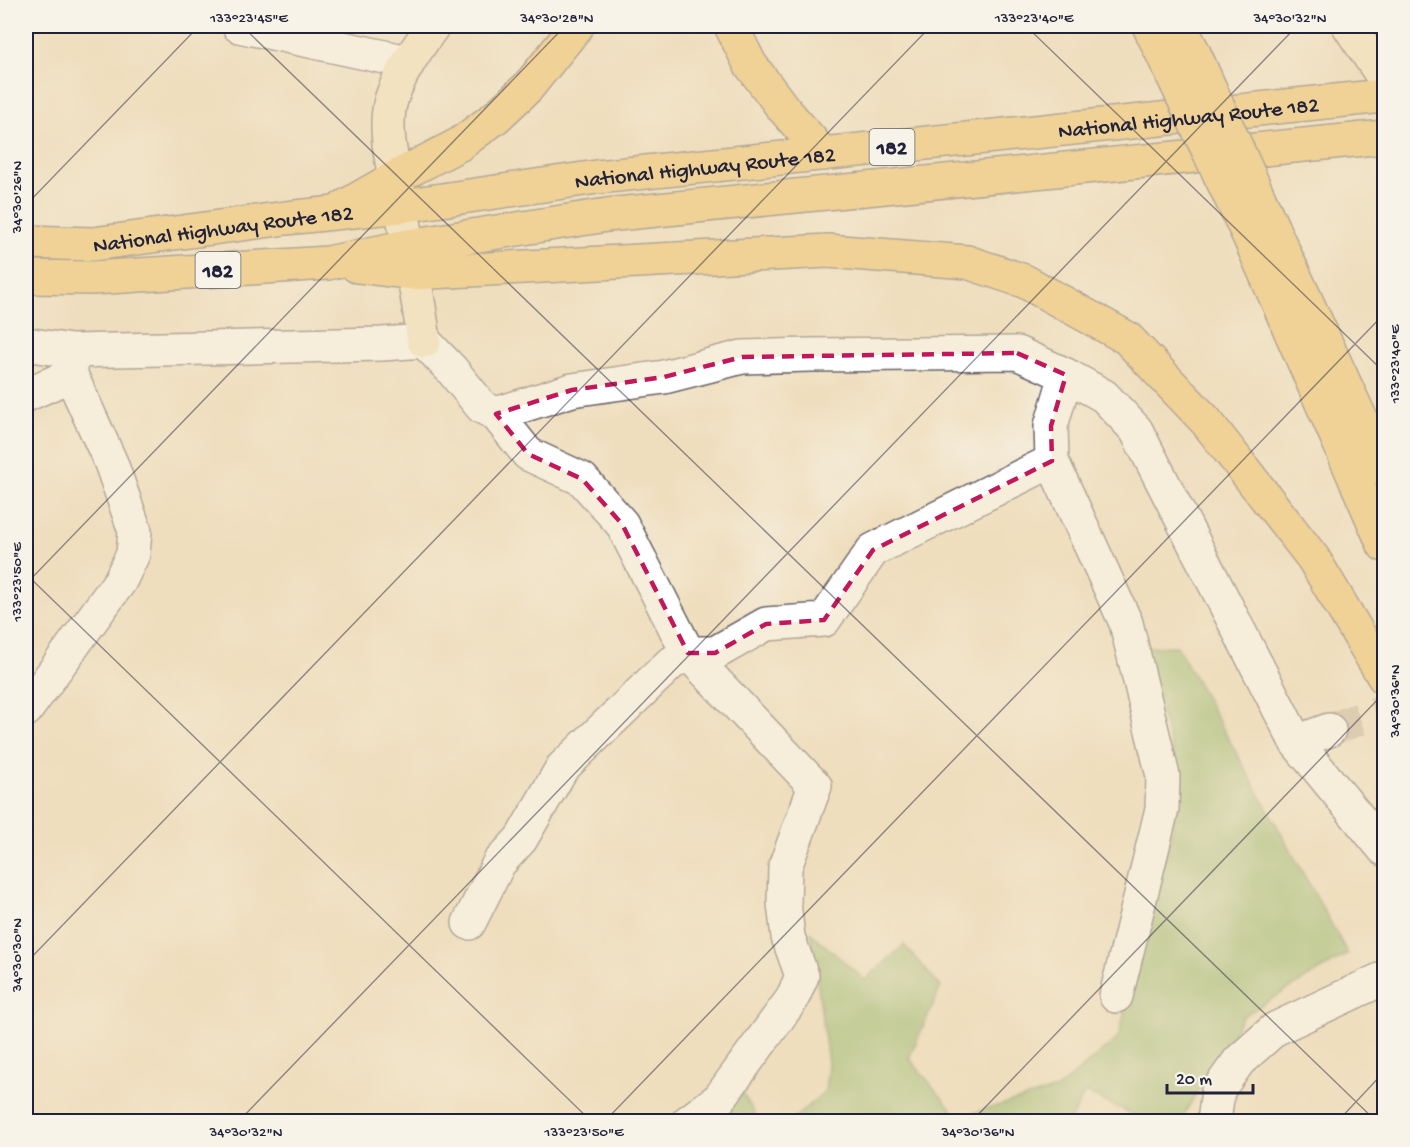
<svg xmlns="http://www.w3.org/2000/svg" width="1410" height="1147" font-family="'Gochi Hand',sans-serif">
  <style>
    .forest { fill: #92b86d; stroke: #5a6d54; stroke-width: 1.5 }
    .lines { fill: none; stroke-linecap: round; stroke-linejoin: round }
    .street-tunnel { stroke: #c6b8a3; stroke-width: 33; stroke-dasharray: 33 16; stroke-linecap: butt }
    .street-casing { stroke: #6a6468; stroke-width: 36 }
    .secondary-casing { stroke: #6a6468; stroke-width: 36 }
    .highway-casing { stroke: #6a6468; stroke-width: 36 }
    .street { stroke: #fff; stroke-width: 33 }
    .secondary { stroke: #f9e7c3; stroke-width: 33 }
    .highway { stroke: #f1c369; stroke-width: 33 }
    .highway-bridge-casing { stroke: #6a6468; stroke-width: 36; stroke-linecap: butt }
    .highway-bridge { stroke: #f1c369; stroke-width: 33 }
    .marked { fill: none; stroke: #c2185b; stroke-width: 4.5; stroke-dasharray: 12 8; stroke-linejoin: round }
    .ticks { fill: none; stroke: #22223b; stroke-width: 1.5; stroke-opacity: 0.45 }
    .labels { text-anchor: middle; stroke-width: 4.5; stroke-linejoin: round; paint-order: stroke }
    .shield { fill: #f7f3e8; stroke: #62616f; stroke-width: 1.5 }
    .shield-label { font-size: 21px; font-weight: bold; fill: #22223b }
    .street-label { font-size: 22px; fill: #22223b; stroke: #f7f3e8 }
    .neatline { fill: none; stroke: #22223b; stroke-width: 2 }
    .ticks-label { font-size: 15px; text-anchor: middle; fill: #22223b }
  </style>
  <rect width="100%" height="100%" fill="#f7f3e8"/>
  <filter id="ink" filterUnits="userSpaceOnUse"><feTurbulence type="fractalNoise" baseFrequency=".0167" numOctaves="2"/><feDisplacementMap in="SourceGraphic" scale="12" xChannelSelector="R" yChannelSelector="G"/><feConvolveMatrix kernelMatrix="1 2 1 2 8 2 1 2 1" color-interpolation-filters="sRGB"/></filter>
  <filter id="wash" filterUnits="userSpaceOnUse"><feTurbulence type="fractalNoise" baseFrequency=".008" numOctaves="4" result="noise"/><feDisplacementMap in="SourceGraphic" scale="24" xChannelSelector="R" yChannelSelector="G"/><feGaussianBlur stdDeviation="1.35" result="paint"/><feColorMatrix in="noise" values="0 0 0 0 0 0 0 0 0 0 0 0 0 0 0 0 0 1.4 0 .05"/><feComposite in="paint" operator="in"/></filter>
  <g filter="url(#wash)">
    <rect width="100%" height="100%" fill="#efdebd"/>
    <path class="forest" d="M 1177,646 L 1348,954 L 1243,1016 L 1180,1121 L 1147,1121 L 1085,1092 L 1070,1121 L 790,1122 L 825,1091 L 828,1064 L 811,933 L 865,980 L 904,945 L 941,987 L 909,1058 L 958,1117 L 1057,1089 L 1118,1038 L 1183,785 L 1141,647 Z
      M 742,1092 L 759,1121 L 709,1122 Z"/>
  </g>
  <g filter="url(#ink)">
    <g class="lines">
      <path class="street-tunnel" d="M 1329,730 L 1384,710"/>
      <g class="street-casing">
        <path id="street" d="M 239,26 L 408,62
          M 26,344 L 71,351 L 382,344 L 424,341 L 452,370 L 482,407 L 496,414 L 572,390 L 664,377 L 742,357 L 810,355 L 1017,353 L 1066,375 L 1104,396 L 1136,430 L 1296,742 L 1384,849
          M 1066,375 L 1051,426 L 1052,461 L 1126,623 L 1163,776 L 1162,809 L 1116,996
          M 26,395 L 71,375
          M 496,414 L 528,454 L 582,479 L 622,524 L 688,653 L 815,786 L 785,867 L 784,903 L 788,937 L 802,976 L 792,999 L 719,1099 L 688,1122
          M 26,710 L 120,581 L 133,554 L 135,531 L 111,463 L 71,375 L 71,351
          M 1296,742 L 1329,730
          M 469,923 L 499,863 L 521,839 L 562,768 L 670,664 L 688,653 L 715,653 L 766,624 L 824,620 L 873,550 L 1052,461
          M 1214,1122 L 1218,1090 L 1239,1061 L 1275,1029 L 1384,978"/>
      </g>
      <g class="secondary-casing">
        <path id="secondary" d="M 1349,26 L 1384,78
          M 424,341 C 418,295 409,250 401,205 C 395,173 381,129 392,97 C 401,71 417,48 433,26"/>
      </g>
      <g class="highway-casing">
        <g id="highway">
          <path d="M 731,26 L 750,64 L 783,108 L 823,154"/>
          <path d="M 1149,26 L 1165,59"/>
          <path d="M 1180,26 L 1193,51"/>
          <path d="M 344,207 L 396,177 L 460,144 L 496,117 L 528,87 L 577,26"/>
          <path d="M 1273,229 L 1384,469"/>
          <path d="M 1248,234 L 1384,545"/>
          <path id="s1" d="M 26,242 L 93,244 L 286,218 L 401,206 L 597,177 L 1384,96"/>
          <path d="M 357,266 L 413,273 L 828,251 L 967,262 L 1024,281 L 1127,338 L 1206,421 L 1313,558 L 1384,677"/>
          <path d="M 26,277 L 92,278 L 328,263 L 408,246 L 607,215 L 1384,137"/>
        </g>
      </g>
      <use href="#street" class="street"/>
      <use href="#secondary" class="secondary"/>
      <use href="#highway" class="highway"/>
      <g class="highway-bridge-casing">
        <path id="highway-bridge" d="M 1193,51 L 1273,229
          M 1165,59 L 1248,234"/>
      </g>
      <use href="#highway-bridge" class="highway-bridge"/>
    </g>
  </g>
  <path d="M0 0H1410V1147H0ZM 1017,353 L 1066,375 L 1051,426 L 1052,461 L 873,550 L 824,620 L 766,624 L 715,653 L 688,653 L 622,524 L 582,479 L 528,454 L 496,414 L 572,390 L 664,377 L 742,357 Z" fill="#efdebd" fill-opacity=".55" fill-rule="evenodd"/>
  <path class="marked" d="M 1017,353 L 1066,375 L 1051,426 L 1052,461 L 873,550 L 824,620 L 766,624 L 715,653 L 688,653 L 622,524 L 582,479 L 528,454 L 496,414 L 572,390 L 664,377 L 742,357 Z"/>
  <path class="ticks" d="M 242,26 L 1377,1122M 1026,26 L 1384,372M 26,205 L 199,26M 26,574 L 592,1122M 26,584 L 565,26M 26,963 L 931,26M 238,1122 L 1297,26M 604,1122 L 1384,314M 971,1122 L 1384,693M 1337,1122 L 1384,1072"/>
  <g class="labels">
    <g class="shield">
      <rect x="869.5" y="129" width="45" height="36" rx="4.5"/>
      <rect x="195.5" y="252" width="45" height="36" rx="4.5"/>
    </g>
    <g class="shield-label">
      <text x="892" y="154">182</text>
      <text x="218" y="277">182</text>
    </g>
    <g class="street-label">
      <text dy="8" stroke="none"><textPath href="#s1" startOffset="1170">National Highway Route 182</textPath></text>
      <text dy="8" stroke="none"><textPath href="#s1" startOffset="684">National Highway Route 182</textPath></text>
      <text dy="8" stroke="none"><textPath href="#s1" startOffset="198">National Highway Route 182</textPath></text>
    </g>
  </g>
  <rect width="1410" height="1147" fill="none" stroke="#f7f3e8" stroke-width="66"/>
  <path d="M1167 1084v9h86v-9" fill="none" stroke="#22223b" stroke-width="3"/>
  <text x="1176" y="1084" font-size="18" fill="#22223b" stroke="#f7f3e8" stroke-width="4.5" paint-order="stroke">20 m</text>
  <rect x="33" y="33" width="1344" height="1081" class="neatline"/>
  <g class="ticks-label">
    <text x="249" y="22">133°23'45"E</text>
    <text x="557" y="22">34°30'28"N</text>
    <text x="1034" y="22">133°23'40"E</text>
    <text x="1290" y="22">34°30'32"N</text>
    <text transform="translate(16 197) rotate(-90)" y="5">34°30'26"N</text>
    <text transform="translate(1394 364) rotate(-90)" y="5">133°23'40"E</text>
    <text transform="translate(16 582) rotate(-90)" y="5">133°23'50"E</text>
    <text transform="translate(1394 701) rotate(-90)" y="5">34°30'36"N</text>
    <text transform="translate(16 955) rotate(-90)" y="5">34°30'30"N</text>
    <text x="246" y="1136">34°30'32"N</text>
    <text x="584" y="1136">133°23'50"E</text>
    <text x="978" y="1136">34°30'36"N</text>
  </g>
</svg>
